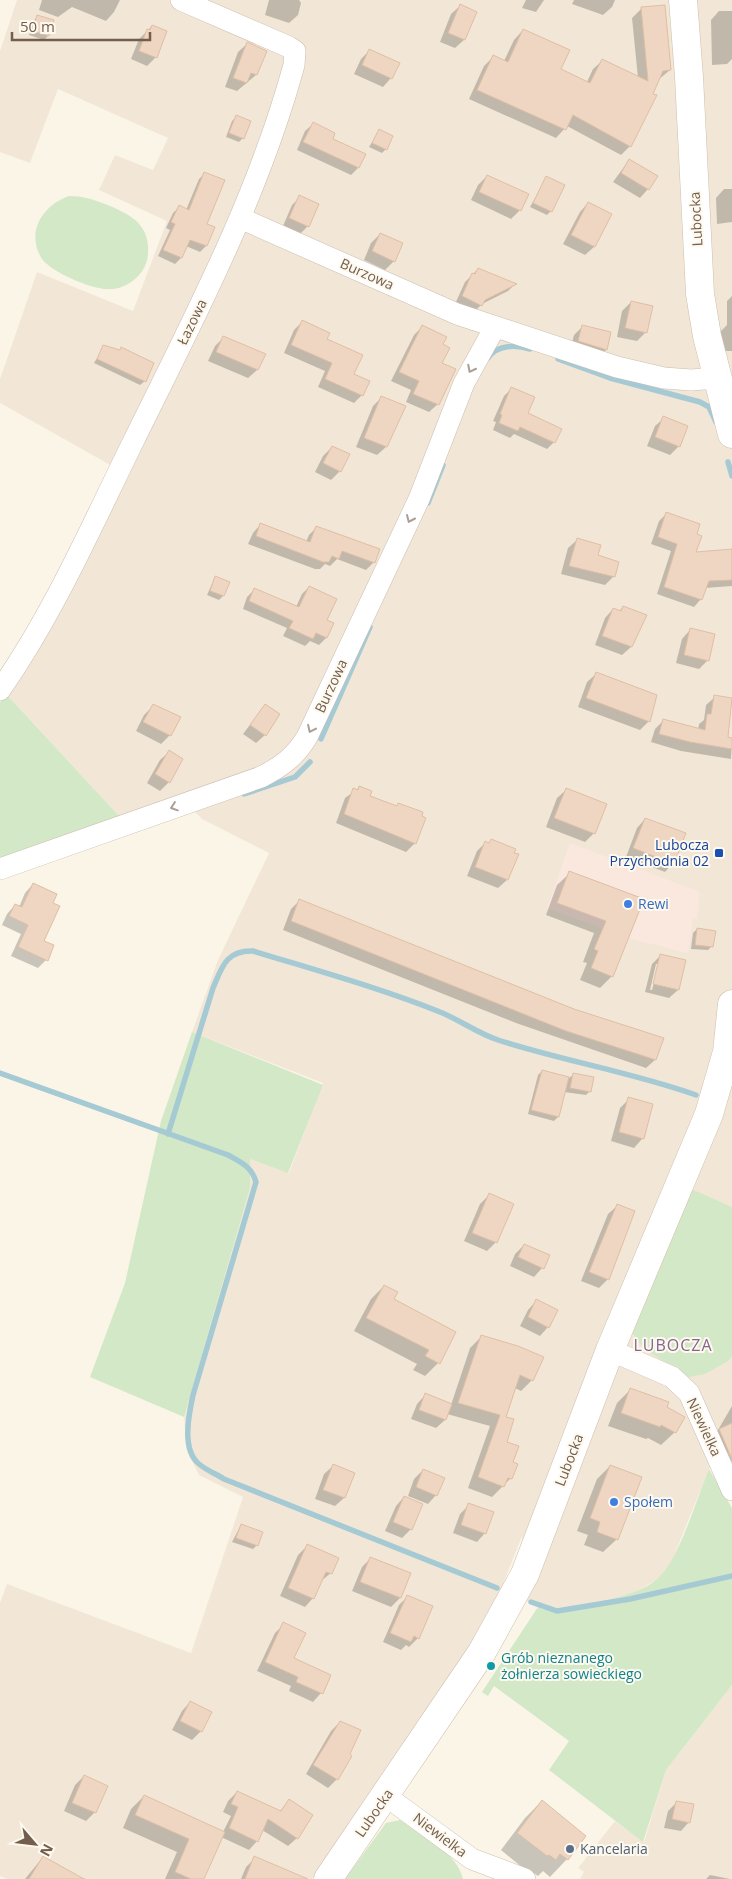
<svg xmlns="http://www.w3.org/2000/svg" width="732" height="1879" font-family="'Open Sans',sans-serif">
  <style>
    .residential { fill: #f2e7d7 }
    .commercial { fill: #fae7dd }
    .green { fill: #d2e8c7 }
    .shadow { fill: #0003; fill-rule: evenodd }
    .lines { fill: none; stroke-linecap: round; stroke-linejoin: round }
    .stream { stroke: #a5cad4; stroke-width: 5.5 }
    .building { fill: #eed6c2; stroke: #e0bea3 }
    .street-casing { stroke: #ccbdaf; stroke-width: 22 }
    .secondary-casing { stroke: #cfbeac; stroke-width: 29 }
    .street { stroke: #fff; stroke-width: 21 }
    .secondary { stroke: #fff; stroke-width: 28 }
    .oneway { stroke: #ab9e95 }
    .transit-dot { fill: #1a4fb4; stroke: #fef9ee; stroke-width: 2 }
    .shop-dot { fill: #3f7fe0; stroke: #fef9ee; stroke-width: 2 }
    .culture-dot { fill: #0f9aa8; stroke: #fef9ee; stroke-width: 2 }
    .service-dot { fill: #5c6f8a; stroke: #fef9ee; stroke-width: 2 }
    .labels { text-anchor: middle; stroke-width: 4; stroke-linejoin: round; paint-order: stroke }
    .street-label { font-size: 14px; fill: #735e4e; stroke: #fef9ee }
    .transit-label { font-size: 14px; fill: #164399; stroke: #fef9ee; text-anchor: end }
    .shop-label { font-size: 14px; fill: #366cbe; stroke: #fef9ee; text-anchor: start }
    .culture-label { font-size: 14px; fill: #0d838f; stroke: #fef9ee; text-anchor: start }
    .service-label { font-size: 14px; fill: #4e5e75; stroke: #fef9ee; text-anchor: start }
    .quarter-label { font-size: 16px; letter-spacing: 1px; fill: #84668f; stroke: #fef9ee }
  </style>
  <rect width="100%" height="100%" fill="#fbf5e8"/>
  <path class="residential" d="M 17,0 L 732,0 L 732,1452 L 730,1449 L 709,1469 L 669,1568 L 656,1580 L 634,1593 L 581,1608 L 549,1612 L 531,1602 L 524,1601 L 522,1536 L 495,1604 L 404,1748 L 312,1879 L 7,1879 L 0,1876 L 0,1603 L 7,1584 L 191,1653 L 243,1497 L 199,1475 L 187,1451 L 184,1417 L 250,1188 L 250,1159 L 289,1173 L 323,1083 L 192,1032 L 218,960 L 269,853 L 202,819 L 180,796 L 121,818 L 6,694 L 128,475 L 0,403 L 0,379 L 37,272 L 133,311 L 167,221 L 99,190 L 115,155 L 153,170 L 168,138 L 58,89 L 30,163 L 0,152 L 0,51 Z
    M 732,1685 L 732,1879 L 580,1879 L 584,1872 L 578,1868 L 615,1821 L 644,1842 L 666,1770 Z"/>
  <path class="commercial" d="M 570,843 L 700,892 L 697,919 L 693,919 L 688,953 L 628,938 L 547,908 Z"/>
  <path class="green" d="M 69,196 C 83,196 92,199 105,204 C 130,214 150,224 148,253 C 148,266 139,278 128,284 C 123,287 117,289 110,289 C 95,291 51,272 42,259 C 25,232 43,205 69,196 Z
    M 6,694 L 121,818 L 0,863 L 0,702 Z
    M 192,1032 L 323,1085 L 288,1173 L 250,1159 L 250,1188 L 184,1417 L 90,1377 L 125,1283 L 161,1121 Z
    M 689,1188 L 732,1207 L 732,1356 L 728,1361 L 705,1374 L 689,1377 L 644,1349 L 633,1334 L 634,1323 Z
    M 709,1469 L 732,1508 L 732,1685 L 666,1770 L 643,1842 L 549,1770 L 569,1741 L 494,1686 L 488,1696 L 482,1692 L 538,1607 C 556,1616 578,1609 597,1603 C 617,1597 641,1593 657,1579 C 679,1561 697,1497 709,1469 Z
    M 400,1820 C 421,1835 457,1852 463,1879 L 345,1879 L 386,1823 Z"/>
  <path class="shadow" d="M 42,0 L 120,0 L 114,12 L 106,21 L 72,7 L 58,17 L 39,10 Z
    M 269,0 L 299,0 L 301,3 L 298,15 L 289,23 L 265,15 Z
    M 526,0 L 544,0 L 536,12 L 522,8 Z
    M 574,0 L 615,0 L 612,7 L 603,15 L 572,4 Z
    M 460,6 L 476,12 L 464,40 L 455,48 L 440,42 L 451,14 Z
    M 642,8 L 670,70 L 658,80 L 630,146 L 621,155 L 567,126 L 556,138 L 469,99 L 484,66 L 493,57 L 504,61 L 514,40 L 523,30 L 560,70 L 587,82 L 593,69 L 603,60 L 638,78 L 632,18 Z
    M 719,11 L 732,11 L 732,59 L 727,64 L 712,65 L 711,20 Z
    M 38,17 L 48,36 L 44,40 L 29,35 L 33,21 Z
    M 152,26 L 156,57 L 147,66 L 131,59 L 139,39 Z
    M 247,44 L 265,52 L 256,75 L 237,91 L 225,87 L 238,52 Z
    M 369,51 L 391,78 L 383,87 L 354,74 L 361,59 Z
    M 236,117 L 243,138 L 239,142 L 226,137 L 232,121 Z
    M 313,124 L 358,168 L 351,175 L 297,150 L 305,131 Z
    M 379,131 L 386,149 L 382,153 L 369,147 Z
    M 629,160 L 648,189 L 640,198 L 613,182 Z
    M 205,173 L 206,246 L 200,252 L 186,246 L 181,258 L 175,264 L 158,256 L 170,230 L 166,228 L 173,213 L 179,207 L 186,210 L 199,179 Z
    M 487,176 L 520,210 L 511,219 L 471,200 L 478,185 Z
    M 547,177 L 551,211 L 547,215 L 530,207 Z
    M 724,189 L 732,189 L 732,222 L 717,224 L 716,198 Z
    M 300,197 L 308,226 L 300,234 L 283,226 L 292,205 Z
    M 588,203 L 610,215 L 594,247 L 585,255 L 563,244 L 580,212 Z
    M 380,234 L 394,261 L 385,270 L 364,260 L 371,243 Z
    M 478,269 L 514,285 L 508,291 L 482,304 L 474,312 L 455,304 L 465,282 Z
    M 732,296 L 732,351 L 721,351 L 721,331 L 727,325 L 727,301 Z
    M 631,302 L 646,332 L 637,341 L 617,337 L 622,311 Z
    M 302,322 L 325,339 L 362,395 L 354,403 L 318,387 L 325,371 L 284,353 L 294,330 Z
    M 423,326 L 441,345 L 438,404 L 429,412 L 406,402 L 411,390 L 391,381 L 414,335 Z
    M 583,326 L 610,333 L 606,350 L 597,358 L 570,350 L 574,335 Z
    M 224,337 L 264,355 L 257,370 L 248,378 L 208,361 L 215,346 Z
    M 104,347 L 119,351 L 145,381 L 140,385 L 94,363 Z
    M 511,389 L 526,413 L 554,442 L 547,449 L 514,434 L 510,438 L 493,430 L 496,422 L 493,421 L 504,396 Z
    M 382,397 L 404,407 L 386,447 L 377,455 L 356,447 L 373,406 Z
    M 664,418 L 679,446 L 670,455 L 647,446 L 655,426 Z
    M 332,447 L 340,471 L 331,480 L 315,472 L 323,456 Z
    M 666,514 L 695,535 L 694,553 L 732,550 L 732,586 L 705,588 L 701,599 L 694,607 L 657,594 L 671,551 L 651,544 L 659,521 Z
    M 260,525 L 306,542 L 309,535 L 317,527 L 374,562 L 366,570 L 337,559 L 330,566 L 325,564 L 320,569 L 315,569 L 248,544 L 253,533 Z
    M 577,540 L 614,576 L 605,585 L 561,574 L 568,548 Z
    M 215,577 L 223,596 L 219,600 L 207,595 Z
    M 309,587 L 326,620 L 333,623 L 326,638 L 319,645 L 310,641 L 305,646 L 283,636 L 287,628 L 243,609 L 247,597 L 254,590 L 296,607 L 302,594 Z
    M 623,607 L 645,615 L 631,647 L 622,655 L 595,645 L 605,618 L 613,609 L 619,611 Z
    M 690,630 L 708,660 L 699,669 L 676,663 L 682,639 Z
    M 596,674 L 654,706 L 649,721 L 640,730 L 578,707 L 587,682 Z
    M 715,697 L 732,699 L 727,737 L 732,739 L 731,759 L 681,751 L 651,742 L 655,729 L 663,721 L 698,730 L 699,724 L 704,720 L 706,705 Z
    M 265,705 L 265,735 L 256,743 L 243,734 Z
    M 153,706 L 170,735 L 161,744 L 136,731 L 144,715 Z
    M 169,752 L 169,782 L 160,791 L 147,783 L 160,760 Z
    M 360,787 L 369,797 L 396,807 L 399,804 L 415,843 L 406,852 L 336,823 L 345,798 Z
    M 566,790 L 594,833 L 585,842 L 546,827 L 557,798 Z
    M 645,819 L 673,863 L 665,872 L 626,857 L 637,828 Z
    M 491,841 L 517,855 L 507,880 L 498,888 L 467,876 L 477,851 L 485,843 L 488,844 Z
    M 570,873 L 643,899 L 612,976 L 600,988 L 580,980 L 587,963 L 583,962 L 594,933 L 546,915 L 557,885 Z
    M 33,884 L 46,960 L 38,968 L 11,956 L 21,934 L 2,925 L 7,914 L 15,905 L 19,907 L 25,893 Z
    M 300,900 L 655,1060 L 646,1068 L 516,1023 L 283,930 L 291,909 Z
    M 697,929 L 712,946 L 708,950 L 691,949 L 693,933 Z
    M 661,955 L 685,961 L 678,990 L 669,998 L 645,992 L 652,964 ZM 656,964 L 659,964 L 652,990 L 650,990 Z
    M 542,1071 L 569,1078 L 573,1075 L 590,1091 L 586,1095 L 564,1092 L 558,1117 L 554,1121 L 528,1114 L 538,1075 Z
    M 629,1099 L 652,1105 L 642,1139 L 634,1148 L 611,1141 L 620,1108 Z
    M 489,1195 L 496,1242 L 487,1251 L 464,1241 L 480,1204 Z
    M 617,1206 L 608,1279 L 599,1288 L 581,1281 L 608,1214 Z
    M 524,1245 L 542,1268 L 534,1277 L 510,1266 L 515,1254 Z
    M 384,1286 L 438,1363 L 425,1376 L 413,1370 L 417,1364 L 354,1331 L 371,1299 Z
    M 536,1301 L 548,1327 L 540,1336 L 520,1326 L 528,1310 Z
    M 481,1337 L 532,1380 L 521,1391 L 515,1388 L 505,1418 L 506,1443 L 511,1463 L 516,1465 L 510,1479 L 492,1497 L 468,1488 L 490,1426 L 447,1414 L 445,1420 L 436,1428 L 411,1419 L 417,1404 L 425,1395 L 451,1405 L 470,1348 Z
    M 630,1390 L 666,1407 L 675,1432 L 661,1445 L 648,1438 L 646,1439 L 608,1426 L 617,1403 Z
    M 732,1406 L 732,1462 L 719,1449 L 715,1435 Z
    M 333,1466 L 353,1473 L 344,1498 L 335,1506 L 315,1499 L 324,1474 Z
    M 610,1466 L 617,1539 L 603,1552 L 584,1545 L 588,1535 L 577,1531 L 597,1479 Z
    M 423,1470 L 436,1495 L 428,1504 L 408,1496 L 414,1479 Z
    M 404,1497 L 411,1529 L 402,1538 L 385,1531 L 396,1506 Z
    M 469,1505 L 485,1533 L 477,1542 L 453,1533 L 460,1514 Z
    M 241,1525 L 257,1545 L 253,1549 L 232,1542 Z
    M 307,1546 L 331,1573 L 321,1581 L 313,1598 L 305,1607 L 280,1596 L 298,1555 Z
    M 370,1559 L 410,1574 L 400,1598 L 391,1607 L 352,1591 L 362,1567 Z
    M 408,1596 L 418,1638 L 409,1647 L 406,1645 L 401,1650 L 383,1642 L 399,1605 Z
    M 284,1624 L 293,1659 L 321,1693 L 313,1702 L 289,1691 L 291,1686 L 257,1671 L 275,1633 Z
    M 190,1702 L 201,1731 L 192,1740 L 172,1730 L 182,1711 Z
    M 340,1722 L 337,1779 L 328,1788 L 306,1774 L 331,1731 Z
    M 84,1776 L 95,1812 L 86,1821 L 64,1811 L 75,1785 Z
    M 237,1792 L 279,1812 L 289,1801 L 297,1838 L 288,1846 L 262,1830 L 257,1841 L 249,1850 L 221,1837 L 202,1879 L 165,1879 L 177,1852 L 123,1828 L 131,1809 L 144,1796 L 223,1832 L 231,1816 L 223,1812 L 228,1801 Z
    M 542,1801 L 584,1836 L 567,1859 L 550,1877 L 543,1871 L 538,1876 L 531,1871 L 529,1873 L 501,1850 L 525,1818 Z
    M 677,1802 L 689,1822 L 681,1831 L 664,1828 L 668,1811 Z
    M 43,1857 L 74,1875 L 86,1879 L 25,1879 Z
    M 255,1858 L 279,1879 L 241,1879 L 246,1867 Z
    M 710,1875 L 730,1879 L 706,1879 Z"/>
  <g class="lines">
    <path class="stream" d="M 488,358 C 497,344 517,345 530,349
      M 558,359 L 610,378 L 700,402 L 709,407 L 716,422
      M 728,462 L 732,476
      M 428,503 L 443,465
      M 321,739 L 370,627
      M 244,794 L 295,777 L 310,762
      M 0,1073 L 228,1155 C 241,1162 252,1167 256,1182 L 193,1395 C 189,1414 181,1449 199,1464 C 206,1470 216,1474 224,1479 L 497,1588
      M 168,1134 L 213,988 C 222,967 226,950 253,951 C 315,970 380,988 440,1012 C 460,1020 477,1033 498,1040 C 563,1061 631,1072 696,1095
      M 531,1602 L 557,1611 L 630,1599 L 732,1576"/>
  </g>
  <path class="building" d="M 460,4 L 477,12 L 465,40 L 448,33 Z
    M 665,5 L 671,70 L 663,71 L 653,94 L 657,95 L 631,147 L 573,115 L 566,130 L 477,90 L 493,55 L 508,62 L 523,29 L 570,50 L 561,69 L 590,83 L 602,59 L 648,81 L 641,7 Z
    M 37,15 L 54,20 L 49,36 L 32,31 Z
    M 152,25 L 167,31 L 157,58 L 139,51 L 147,29 L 150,30 Z
    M 247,42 L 267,51 L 257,75 L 251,73 L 247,83 L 233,78 Z
    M 369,49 L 400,63 L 392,79 L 362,65 Z
    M 236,115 L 251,121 L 244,139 L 229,133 Z
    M 313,122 L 335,133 L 333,139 L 366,154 L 359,168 L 303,142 Z
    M 379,129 L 393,136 L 387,150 L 372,143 Z
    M 629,159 L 658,176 L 649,190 L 621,173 Z
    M 204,172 L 225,180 L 207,224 L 215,227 L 207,246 L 190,240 L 182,258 L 163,250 L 175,224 L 171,222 L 179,205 L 189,210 Z
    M 487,175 L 529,194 L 521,211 L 479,192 Z
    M 546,176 L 565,185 L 552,212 L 533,203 Z
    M 299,195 L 319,204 L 309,227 L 289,218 Z
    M 588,202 L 612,214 L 595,247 L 571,235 Z
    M 380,233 L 403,243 L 395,262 L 372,251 Z
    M 478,268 L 517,284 L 485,300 L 482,306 L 462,296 L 472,273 L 475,274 Z
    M 631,301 L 653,306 L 647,333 L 625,328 Z
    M 302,320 L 330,333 L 327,339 L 363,355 L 354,374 L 370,381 L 363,396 L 325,379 L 332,363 L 291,345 Z
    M 422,325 L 447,337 L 443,344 L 450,348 L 442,363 L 456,369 L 439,405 L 413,394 L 419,381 L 399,372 Z
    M 582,325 L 611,332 L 607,350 L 578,341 Z
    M 223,336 L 266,354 L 258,370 L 216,352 Z
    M 103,345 L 120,350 L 121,347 L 154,363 L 146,382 L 97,359 Z
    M 511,387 L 535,397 L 528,413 L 562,429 L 555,443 L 520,427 L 518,431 L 499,423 L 502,415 L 500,414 Z
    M 381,396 L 406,406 L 387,447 L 364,438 Z
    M 663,416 L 688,426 L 680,447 L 655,437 Z
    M 332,446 L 350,454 L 341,472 L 323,463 Z
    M 666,512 L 700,524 L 697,534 L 702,536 L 696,552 L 732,549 L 732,580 L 709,581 L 702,600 L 664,587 L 677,544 L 658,537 Z
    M 260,523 L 310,542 L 316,526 L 380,549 L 375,563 L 342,551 L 339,559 L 332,556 L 329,562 L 323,562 L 256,536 Z
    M 577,538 L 601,545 L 598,555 L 619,562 L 615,577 L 569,566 Z
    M 215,576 L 230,582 L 224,596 L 210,591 Z
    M 309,586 L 337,599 L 327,620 L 334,623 L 327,638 L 316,633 L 313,639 L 289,628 L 293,621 L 249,601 L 254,588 L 299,607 Z
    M 623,606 L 647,615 L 632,647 L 602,636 L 613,608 L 621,611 Z
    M 690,628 L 715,634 L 709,661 L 684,655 Z
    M 596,672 L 657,695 L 650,722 L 586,698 Z
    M 714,695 L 732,698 L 728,737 L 732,738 L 732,749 L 690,742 L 659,734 L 663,719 L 705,730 L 707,714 L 711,714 Z
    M 153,704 L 181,717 L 171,736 L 143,722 Z
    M 265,704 L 280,714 L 266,736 L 250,725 Z
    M 169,750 L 183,759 L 170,783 L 155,774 Z
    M 359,786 L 372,791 L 370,796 L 397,806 L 398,803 L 423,812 L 422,816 L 426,818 L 416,844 L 344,814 L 353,788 L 358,790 Z
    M 566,788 L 607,804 L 595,834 L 554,818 Z
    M 645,818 L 686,833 L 674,864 L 633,848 Z
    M 491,839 L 516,849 L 514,853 L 519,854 L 508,880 L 475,867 L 485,841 L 489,843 Z
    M 569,871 L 644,899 L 613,977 L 591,968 L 598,951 L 594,949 L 606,921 L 557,903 Z
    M 33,883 L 57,894 L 53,903 L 60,906 L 44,941 L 54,945 L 48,961 L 18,947 L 28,925 L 9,916 L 15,904 L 22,907 Z
    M 299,899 L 574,1009 L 664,1038 L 656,1060 L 566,1031 L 291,921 Z
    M 697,928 L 716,931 L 713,947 L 695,945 Z
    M 660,954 L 686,960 L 679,990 L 653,984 Z
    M 542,1070 L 569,1077 L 559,1117 L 531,1110 Z
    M 573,1073 L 594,1077 L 591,1092 L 570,1088 Z
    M 628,1097 L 653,1104 L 644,1139 L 619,1132 Z
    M 489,1193 L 514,1204 L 497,1243 L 472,1233 Z
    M 617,1204 L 635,1211 L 609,1280 L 589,1272 Z
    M 524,1244 L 550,1255 L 544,1269 L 518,1257 Z
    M 384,1285 L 398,1292 L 394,1299 L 456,1332 L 440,1364 L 425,1356 L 429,1350 L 366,1318 Z
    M 536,1299 L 558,1310 L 549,1328 L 528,1317 Z
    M 481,1335 L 518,1346 L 544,1357 L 533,1381 L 520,1375 L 506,1417 L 514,1419 L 507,1442 L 519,1446 L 513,1462 L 518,1464 L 512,1479 L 508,1478 L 504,1487 L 478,1477 L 500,1415 L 458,1403 Z
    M 630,1388 L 669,1402 L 667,1407 L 685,1417 L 676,1433 L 661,1425 L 660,1427 L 621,1413 Z
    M 425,1393 L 452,1404 L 446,1420 L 419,1410 Z
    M 732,1423 L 732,1459 L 719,1429 Z
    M 333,1464 L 355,1473 L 345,1498 L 323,1490 Z
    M 610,1465 L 642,1477 L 618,1540 L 597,1532 L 600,1522 L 590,1518 Z
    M 423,1469 L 445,1478 L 437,1496 L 416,1487 Z
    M 404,1496 L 423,1504 L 412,1530 L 393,1522 Z
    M 468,1503 L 494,1512 L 486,1534 L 461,1525 Z
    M 241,1524 L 263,1532 L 258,1546 L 236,1538 Z
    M 307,1544 L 339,1558 L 332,1574 L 326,1572 L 314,1599 L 288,1588 Z
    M 370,1557 L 411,1573 L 401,1598 L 360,1582 Z
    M 407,1595 L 433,1606 L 419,1639 L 414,1636 L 411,1642 L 390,1633 Z
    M 283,1622 L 306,1633 L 294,1658 L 331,1675 L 323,1694 L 296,1682 L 298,1677 L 265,1662 Z
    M 190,1701 L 212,1712 L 202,1732 L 180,1721 Z
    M 340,1721 L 361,1730 L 350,1754 L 352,1756 L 338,1780 L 313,1765 Z
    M 84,1775 L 108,1786 L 96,1813 L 72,1803 Z
    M 237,1791 L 281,1811 L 289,1799 L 313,1815 L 298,1839 L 268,1819 L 258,1842 L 229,1828 L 238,1807 L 231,1804 Z
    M 144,1795 L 225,1832 L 204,1879 L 191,1879 L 175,1872 L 189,1839 L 135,1815 Z
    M 542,1800 L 586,1836 L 568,1860 L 560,1854 L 556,1860 L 549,1855 L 547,1856 L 517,1833 Z
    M 676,1801 L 694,1804 L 690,1823 L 672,1819 Z
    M 43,1856 L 84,1879 L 29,1879 Z
    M 254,1856 L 308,1879 L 245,1879 Z"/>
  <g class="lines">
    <g class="street-casing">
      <path id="street" d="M 240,218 L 457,314 L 617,367 L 664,378 L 691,380 L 717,378
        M 0,690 C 54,613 92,525 134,440 C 194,318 258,197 294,65 L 295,51 L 289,47 L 181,0
        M 0,869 L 261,777 C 281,767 295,757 307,737 L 419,499 L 464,383 L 495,327
        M 610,1350 L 672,1377 L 689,1393 L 732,1490
        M 386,1796 L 472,1859 L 525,1879"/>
    </g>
    <g class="secondary-casing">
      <path id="secondary" d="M 683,0 L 689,77 L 700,294 L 707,336 L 732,434
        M 328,1879 L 482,1652 L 525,1574 L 610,1350 L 709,1114 L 727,1052 L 732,1004"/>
    </g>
    <use href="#street" class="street"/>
    <use href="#secondary" class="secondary"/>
  </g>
  <defs><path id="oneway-chevron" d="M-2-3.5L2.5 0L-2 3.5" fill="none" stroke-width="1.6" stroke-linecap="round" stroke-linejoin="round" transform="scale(1.25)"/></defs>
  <g class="oneway">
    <use href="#oneway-chevron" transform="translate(471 369) rotate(117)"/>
    <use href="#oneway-chevron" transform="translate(410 519) rotate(114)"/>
    <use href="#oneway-chevron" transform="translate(311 729) rotate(115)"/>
    <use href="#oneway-chevron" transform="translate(174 807) rotate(161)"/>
  </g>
  <rect class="transit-dot" x="714" y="848" width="10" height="10" rx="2.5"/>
  <g class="shop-dot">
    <circle cx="628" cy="904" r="5"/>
    <circle cx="614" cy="1502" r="5"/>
  </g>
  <circle class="culture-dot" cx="491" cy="1666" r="5"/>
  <circle class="service-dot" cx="570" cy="1849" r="5"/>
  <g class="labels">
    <g class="street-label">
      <text transform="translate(696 219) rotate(-93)" y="5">Lubocka</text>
      <text transform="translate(367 274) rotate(24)" y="5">Burzowa</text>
      <text transform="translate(192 322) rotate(-64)" y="5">Łazowa</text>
      <text transform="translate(331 686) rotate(-65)" y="5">Burzowa</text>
      <text transform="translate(704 1427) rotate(65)" y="5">Niewielka</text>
      <text transform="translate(569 1460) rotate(-69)" y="5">Lubocka</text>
      <text transform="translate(374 1813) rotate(-55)" y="5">Lubocka</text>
      <text transform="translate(440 1835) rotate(37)" y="5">Niewielka</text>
    </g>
    <g class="transit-label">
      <text x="709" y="850">Lubocza<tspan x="709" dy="16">Przychodnia 02</tspan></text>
    </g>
    <g class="shop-label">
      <text x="638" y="909">Rewi</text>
      <text x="624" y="1507">Społem</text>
    </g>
    <g class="culture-label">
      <text x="501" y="1663">Grób nieznanego<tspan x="501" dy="16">żołnierza sowieckiego</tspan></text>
    </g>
    <g class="service-label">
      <text x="580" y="1854">Kancelaria</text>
    </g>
    <g class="quarter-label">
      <text x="673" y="1351">LUBOCZA</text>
    </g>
  </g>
  <g transform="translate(35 1844) rotate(118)" stroke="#fef9ee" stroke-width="4" paint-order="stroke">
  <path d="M0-4L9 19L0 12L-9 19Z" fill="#735e4e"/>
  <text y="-8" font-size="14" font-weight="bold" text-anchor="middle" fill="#735e4e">N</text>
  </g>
  <path d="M12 32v8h138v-8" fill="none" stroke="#735e4e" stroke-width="2.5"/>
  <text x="20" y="32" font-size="15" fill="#735e4e" stroke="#fef9ee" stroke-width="4" paint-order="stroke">50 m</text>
</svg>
